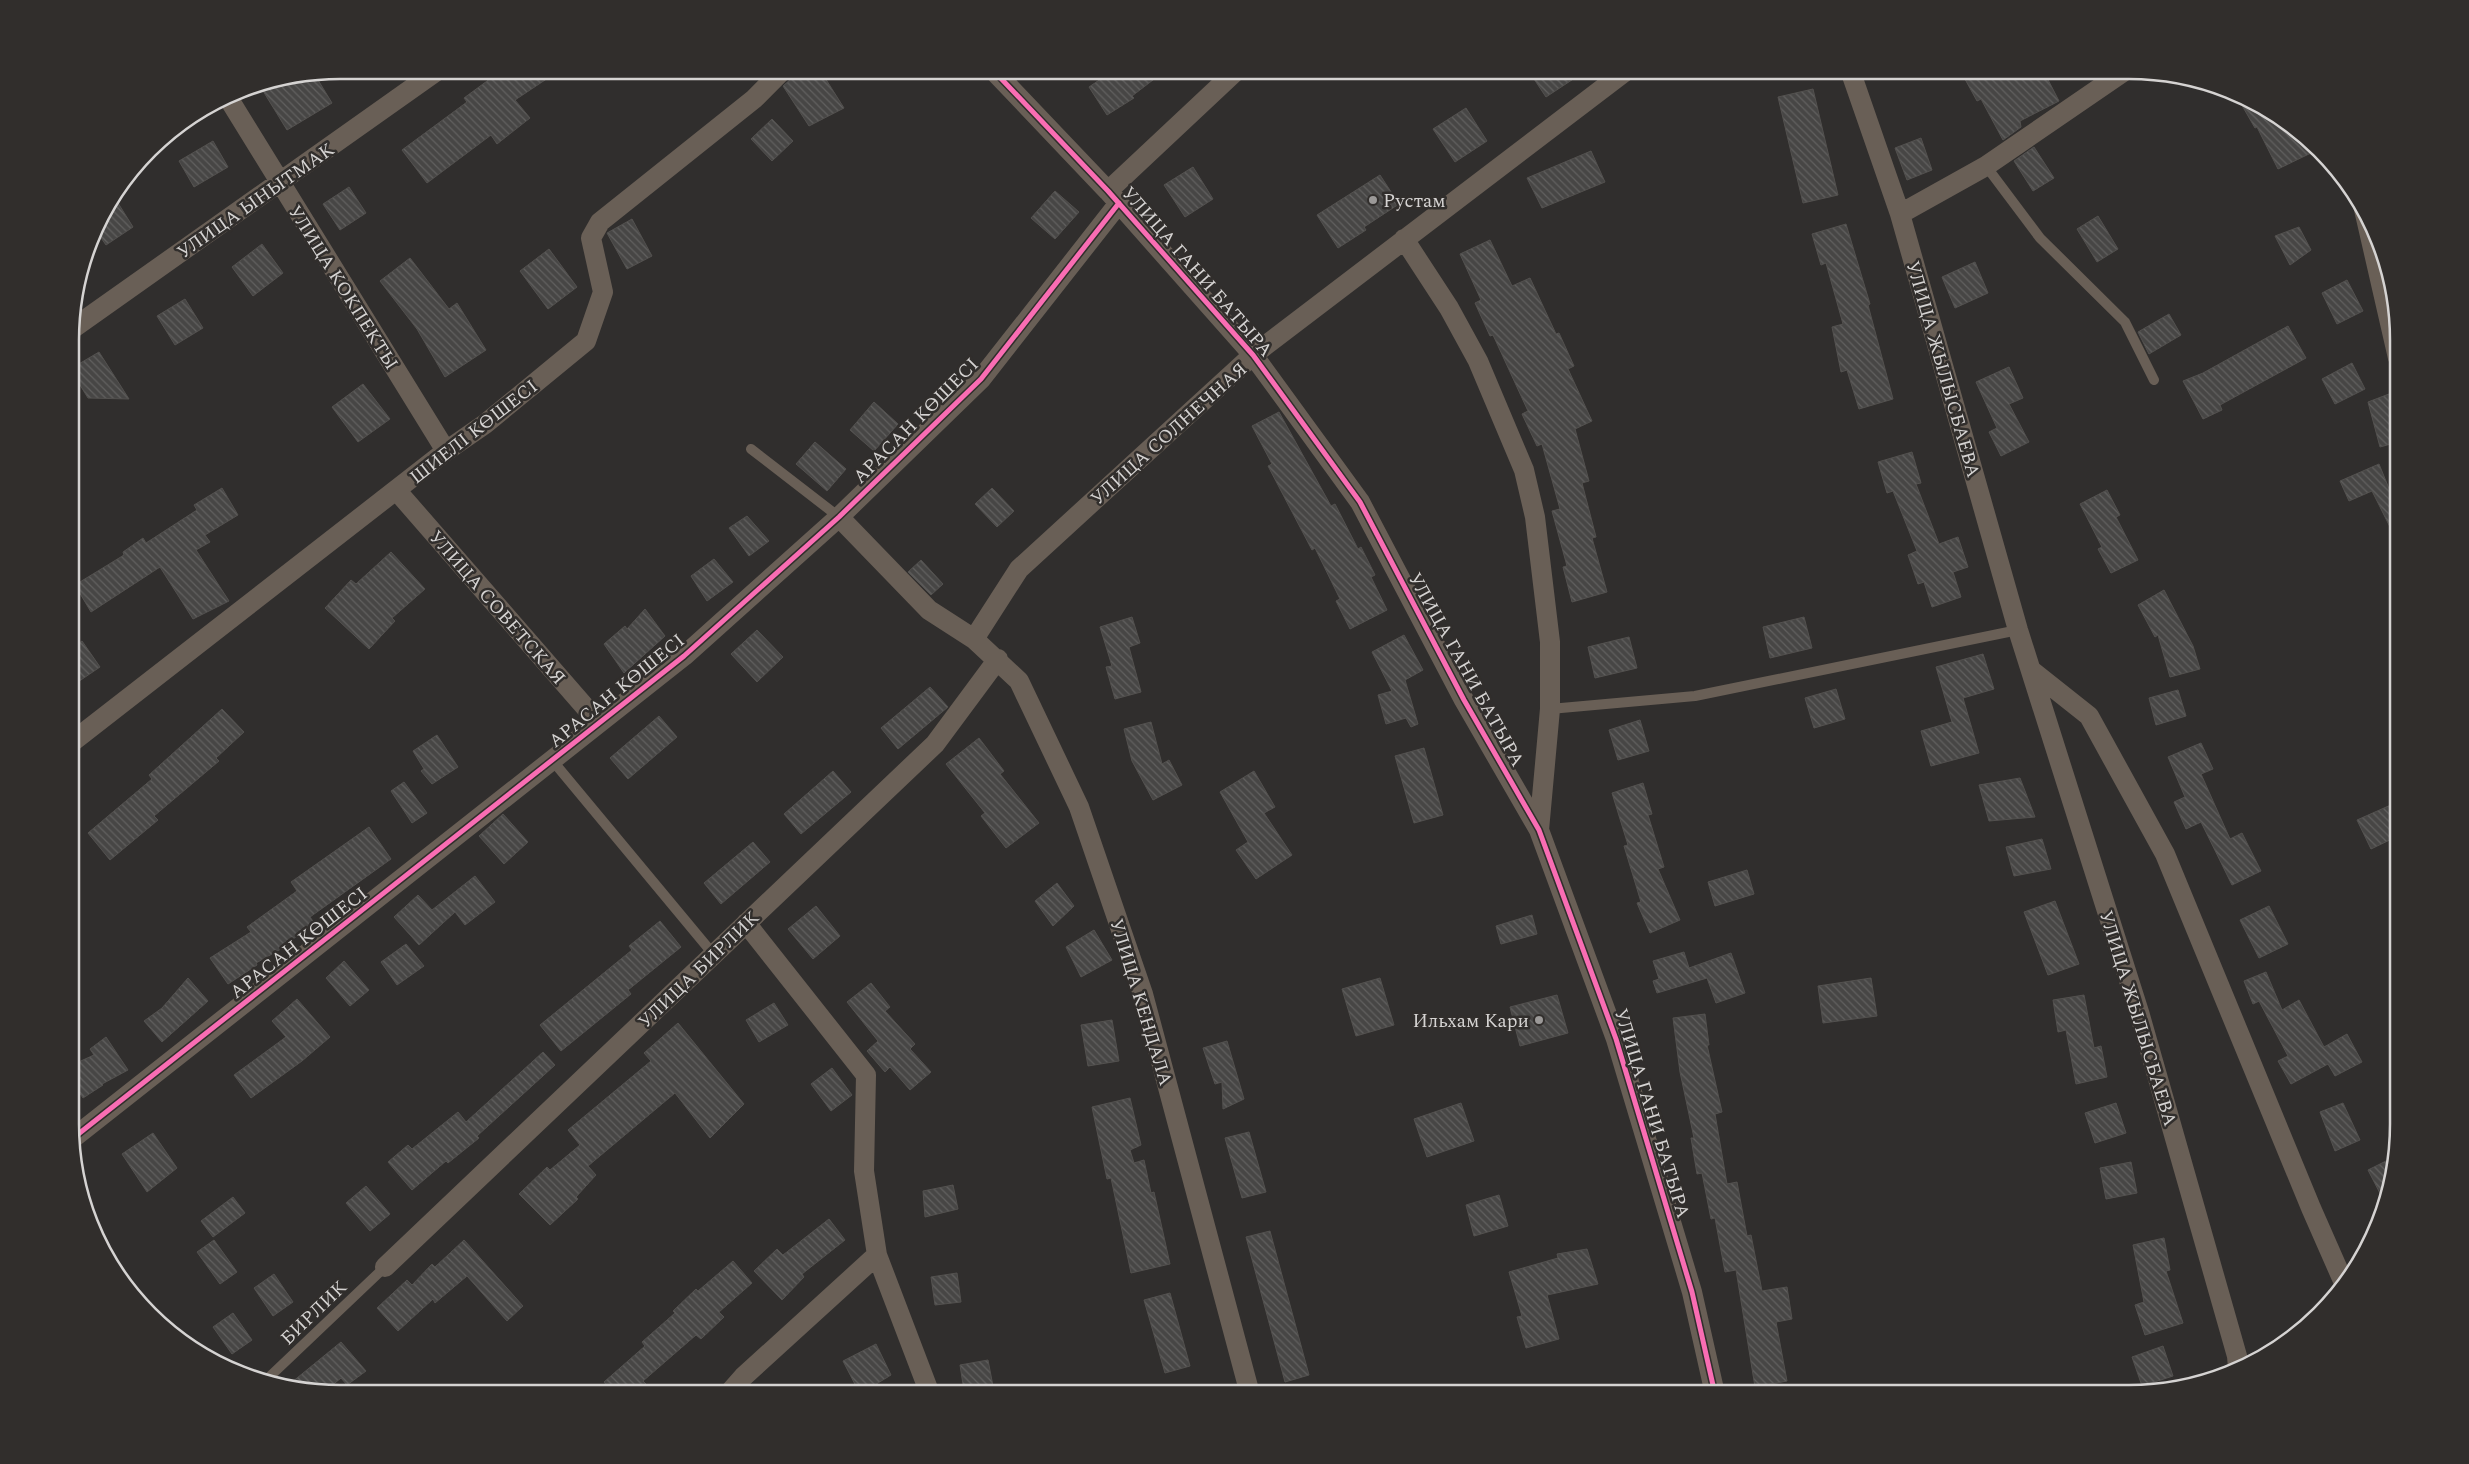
<svg xmlns="http://www.w3.org/2000/svg" width="2469" height="1464" font-family="Spectral,serif">
  <style>
    .building { fill: url(#building-back-hatch); stroke: #53514f }
    .lines { fill: none; stroke-linecap: round; stroke-linejoin: round }
    .service { stroke: #695f56; stroke-width: 10 }
    .minor { stroke: #695f56; stroke-width: 20 }
    .cycleway-casing { stroke: #312e2c; stroke-width: 8 }
    .cycleway { stroke: #f96db3; stroke-width: 5 }
    .poi-dot { fill: #9b9998; stroke: #312e2c; stroke-width: 2 }
    .labels { text-anchor: middle; stroke-width: 5; stroke-linejoin: round; paint-order: stroke }
    .street-label { font-size: 19px; fill: #d5d3d2; stroke: #312e2c }
    .poi-label { font-size: 19px; fill: #d5d3d2; stroke: #312e2c; text-anchor: start }
    .rim { fill: none; stroke: #d5d3d2; stroke-width: 2.5 }
  </style>
  <defs>
    <pattern id="building-back-hatch" width="6" height="6" patternUnits="userSpaceOnUse" patternTransform="scale(1.25)"><rect width="6" height="6" fill="#474645"/><path d="M-1 5l2 2M0 0l6 6M5-1l2 2" fill="none" stroke="#61605f"/></pattern>
  </defs>
  <rect width="100%" height="100%" fill="#302e2d"/>
  <path class="building" d="M 502,70 L 560,70 L 515,100 L 530,118 L 497,144 L 491,135 L 427,183 L 402,150 L 467,102 L 464,98 Z
    M 812,70 L 820,70 L 844,108 L 809,126 L 783,86 L 791,79 Z
    M 1114,70 L 1166,70 L 1132,96 L 1134,98 L 1107,115 L 1089,87 Z
    M 1528,70 L 1587,70 L 1546,97 Z
    M 1960,70 L 2043,70 L 2059,101 L 2020,121 L 2021,127 L 2003,140 L 1981,99 L 1977,101 Z
    M 315,75 L 332,103 L 287,130 L 260,86 Z
    M 1813,89 L 1838,195 L 1803,203 L 1778,97 Z
    M 2236,95 L 2264,106 L 2302,135 L 2311,153 L 2278,169 L 2257,127 L 2255,128 Z
    M 1466,108 L 1487,141 L 1455,162 L 1433,129 Z
    M 772,119 L 793,141 L 772,161 L 751,139 Z
    M 1921,138 L 1932,170 L 1907,180 L 1895,148 Z
    M 213,141 L 228,167 L 194,187 L 179,161 Z
    M 2034,147 L 2054,178 L 2033,191 L 2014,161 Z
    M 1591,151 L 1605,182 L 1542,208 L 1527,178 Z
    M 1193,167 L 1213,199 L 1185,217 L 1164,185 Z
    M 1380,175 L 1399,204 L 1364,227 L 1366,230 L 1338,248 L 1317,215 Z
    M 349,187 L 366,213 L 340,230 L 323,204 Z
    M 1055,191 L 1079,212 L 1055,239 L 1031,218 Z
    M 118,203 L 133,227 L 106,245 L 95,229 L 98,220 L 104,212 Z
    M 2098,216 L 2118,249 L 2097,262 L 2077,229 Z
    M 632,219 L 652,256 L 627,269 L 607,233 Z
    M 1846,224 L 1870,304 L 1868,305 L 1893,399 L 1859,409 L 1847,370 L 1841,372 L 1832,327 L 1843,324 L 1826,263 L 1821,265 L 1812,234 Z
    M 2299,227 L 2311,250 L 2290,265 L 2275,236 Z
    M 1490,240 L 1512,286 L 1530,278 L 1556,334 L 1559,333 L 1574,366 L 1568,369 L 1592,421 L 1575,429 L 1589,481 L 1582,483 L 1596,537 L 1592,538 L 1607,592 L 1572,602 L 1563,567 L 1567,566 L 1552,511 L 1560,509 L 1542,444 L 1537,446 L 1522,414 L 1528,411 L 1493,335 L 1490,336 L 1475,303 L 1481,300 L 1460,254 Z
    M 262,244 L 283,273 L 253,296 L 232,267 Z
    M 549,249 L 577,287 L 548,309 L 520,271 Z
    M 410,258 L 449,309 L 457,303 L 486,350 L 445,377 L 417,329 L 380,281 Z
    M 1975,262 L 1988,293 L 1955,308 L 1942,277 Z
    M 2347,280 L 2363,311 L 2337,324 L 2322,293 Z
    M 185,299 L 203,328 L 175,345 L 157,316 Z
    M 2169,314 L 2181,335 L 2149,354 L 2138,332 Z
    M 2288,326 L 2306,358 L 2220,405 L 2222,410 L 2203,419 L 2183,381 L 2203,373 Z
    M 99,352 L 129,399 L 88,398 L 72,372 L 72,368 Z
    M 2352,363 L 2365,389 L 2335,404 L 2322,379 Z
    M 2009,367 L 2023,398 L 2009,404 L 2029,442 L 2001,456 L 1989,432 L 1997,428 L 1976,382 Z
    M 363,384 L 390,419 L 358,442 L 332,407 Z
    M 2389,394 L 2398,425 L 2398,442 L 2380,447 L 2368,402 Z
    M 874,402 L 898,424 L 874,451 L 850,430 Z
    M 1279,412 L 1331,506 L 1335,504 L 1358,549 L 1361,547 L 1375,575 L 1371,577 L 1387,610 L 1350,629 L 1336,601 L 1340,599 L 1315,548 L 1312,550 L 1268,466 L 1272,464 L 1252,426 Z
    M 815,442 L 846,469 L 827,491 L 796,464 Z
    M 1912,452 L 1921,483 L 1916,484 L 1939,544 L 1958,537 L 1968,567 L 1953,572 L 1961,597 L 1932,607 L 1924,582 L 1918,584 L 1908,555 L 1917,551 L 1893,491 L 1887,493 L 1878,462 Z
    M 2379,464 L 2392,496 L 2398,493 L 2398,543 L 2372,491 L 2349,501 L 2340,481 Z
    M 222,488 L 238,515 L 205,535 L 210,542 L 196,550 L 229,601 L 193,619 L 160,567 L 91,612 L 75,585 L 124,555 L 123,552 L 143,538 L 146,543 L 197,510 L 194,505 Z
    M 992,488 L 1014,511 L 997,527 L 975,504 Z
    M 2107,490 L 2120,515 L 2116,517 L 2138,560 L 2111,573 L 2098,549 L 2102,547 L 2080,504 Z
    M 747,516 L 769,541 L 749,556 L 729,528 Z
    M 391,552 L 425,589 L 392,618 L 395,621 L 369,649 L 325,608 L 351,580 L 356,584 Z
    M 714,559 L 733,582 L 707,601 L 691,576 Z
    M 921,560 L 943,584 L 931,595 L 908,572 Z
    M 2164,590 L 2193,646 L 2200,669 L 2170,677 L 2158,635 L 2155,637 L 2138,605 Z
    M 645,609 L 665,636 L 624,673 L 604,644 L 625,626 L 627,629 Z
    M 1132,617 L 1140,643 L 1129,647 L 1141,692 L 1115,699 L 1106,667 L 1112,666 L 1100,627 Z
    M 1804,617 L 1812,648 L 1770,658 L 1763,627 Z
    M 757,630 L 783,657 L 757,682 L 731,654 Z
    M 1404,635 L 1423,670 L 1405,680 L 1418,724 L 1411,727 L 1406,718 L 1386,724 L 1378,695 L 1392,691 L 1372,652 Z
    M 1629,637 L 1637,668 L 1595,678 L 1588,647 Z
    M 82,641 L 100,667 L 72,686 L 72,648 Z
    M 1983,654 L 1994,689 L 1963,698 L 1979,753 L 1931,766 L 1921,731 L 1952,722 L 1936,667 Z
    M 930,687 L 948,707 L 898,749 L 881,728 Z
    M 1836,689 L 1845,719 L 1814,728 L 1805,698 Z
    M 2178,690 L 2186,716 L 2156,725 L 2149,698 Z
    M 222,709 L 244,732 L 216,758 L 219,761 L 154,816 L 158,820 L 110,860 L 88,833 L 152,779 L 149,775 Z
    M 659,716 L 677,737 L 628,779 L 610,758 Z
    M 1640,720 L 1649,751 L 1618,760 L 1609,730 Z
    M 1151,722 L 1162,764 L 1169,760 L 1182,785 L 1153,800 L 1132,761 L 1124,729 Z
    M 437,735 L 458,767 L 432,784 L 421,771 L 424,769 L 413,751 Z
    M 979,738 L 1004,771 L 1000,774 L 1039,823 L 1006,848 L 981,816 L 985,813 L 946,764 Z
    M 2201,743 L 2213,769 L 2201,774 L 2230,839 L 2242,833 L 2261,871 L 2232,885 L 2201,822 L 2186,829 L 2174,802 L 2185,797 L 2168,757 Z
    M 1424,748 L 1443,815 L 1414,823 L 1395,756 Z
    M 833,771 L 851,792 L 801,834 L 784,814 Z
    M 1254,771 L 1275,807 L 1264,813 L 1292,855 L 1256,879 L 1236,850 L 1248,842 L 1220,792 Z
    M 2020,778 L 2035,817 L 1989,821 L 1979,785 Z
    M 404,782 L 427,813 L 412,823 L 391,791 Z
    M 1643,783 L 1652,814 L 1648,815 L 1664,867 L 1658,869 L 1680,920 L 1650,933 L 1637,903 L 1641,902 L 1624,846 L 1628,845 L 1612,793 Z
    M 2393,804 L 2398,816 L 2398,836 L 2371,849 L 2357,820 Z
    M 503,814 L 528,842 L 504,864 L 479,836 Z
    M 369,827 L 391,859 L 310,917 L 315,924 L 287,943 L 288,945 L 256,963 L 257,965 L 228,984 L 210,958 L 251,932 L 247,927 L 297,891 L 291,882 Z
    M 2042,839 L 2051,869 L 2014,876 L 2006,847 Z
    M 753,842 L 770,862 L 721,904 L 704,883 Z
    M 1747,870 L 1754,894 L 1715,906 L 1708,882 Z
    M 475,876 L 495,902 L 465,925 L 455,912 L 419,945 L 394,917 L 418,895 L 432,910 Z
    M 1057,883 L 1074,906 L 1053,926 L 1035,901 Z
    M 2055,901 L 2079,964 L 2048,975 L 2024,912 Z
    M 816,906 L 840,936 L 813,959 L 788,929 Z
    M 2269,906 L 2288,944 L 2259,958 L 2240,920 Z
    M 1532,915 L 1537,934 L 1501,944 L 1496,926 Z
    M 660,921 L 681,947 L 628,990 L 631,994 L 561,1051 L 540,1025 L 632,950 L 629,946 Z
    M 1094,930 L 1112,960 L 1081,977 L 1066,947 Z
    M 406,944 L 424,966 L 397,985 L 381,962 Z
    M 1684,952 L 1689,968 L 1731,953 L 1745,993 L 1716,1003 L 1707,978 L 1657,993 L 1653,981 L 1659,979 L 1653,961 Z
    M 344,961 L 369,990 L 350,1006 L 326,978 Z
    M 2266,972 L 2282,1010 L 2299,1000 L 2324,1047 L 2347,1034 L 2362,1062 L 2335,1076 L 2328,1064 L 2291,1084 L 2278,1061 L 2288,1056 L 2259,1001 L 2253,1004 L 2244,981 Z
    M 188,978 L 208,1001 L 162,1042 L 144,1021 L 162,1008 Z
    M 1380,978 L 1394,1025 L 1356,1036 L 1342,989 Z
    M 1871,978 L 1877,1016 L 1823,1023 L 1818,986 Z
    M 871,983 L 890,1007 L 885,1011 L 915,1044 L 910,1049 L 931,1072 L 910,1090 L 890,1067 L 885,1072 L 867,1051 L 878,1041 L 847,1002 Z
    M 1557,995 L 1568,1033 L 1520,1046 L 1510,1007 Z
    M 2084,995 L 2094,1048 L 2101,1046 L 2107,1077 L 2076,1084 L 2066,1030 L 2058,1032 L 2053,1000 Z
    M 297,999 L 330,1037 L 302,1061 L 251,1098 L 234,1075 L 286,1037 L 272,1021 Z
    M 774,1003 L 788,1025 L 759,1042 L 746,1020 Z
    M 1705,1014 L 1709,1045 L 1707,1045 L 1722,1112 L 1715,1114 L 1727,1184 L 1737,1182 L 1747,1236 L 1751,1235 L 1762,1291 L 1787,1287 L 1792,1319 L 1776,1322 L 1787,1381 L 1755,1387 L 1736,1270 L 1725,1272 L 1715,1218 L 1711,1219 L 1702,1173 L 1697,1174 L 1691,1138 L 1694,1138 L 1680,1072 L 1673,1018 Z
    M 1112,1020 L 1119,1061 L 1088,1066 L 1081,1025 Z
    M 678,1023 L 744,1104 L 710,1138 L 675,1093 L 588,1166 L 596,1175 L 576,1197 L 578,1199 L 550,1225 L 519,1194 L 547,1167 L 550,1170 L 580,1145 L 568,1130 L 651,1061 L 644,1053 Z
    M 106,1037 L 128,1070 L 102,1084 L 103,1085 L 83,1098 L 72,1082 L 72,1065 L 94,1055 L 90,1049 Z
    M 1227,1041 L 1244,1099 L 1223,1109 L 1222,1082 L 1215,1084 L 1203,1048 Z
    M 543,1052 L 555,1065 L 477,1136 L 479,1138 L 448,1163 L 446,1161 L 412,1190 L 388,1162 L 408,1145 L 412,1149 L 458,1112 L 466,1122 Z
    M 832,1068 L 852,1095 L 831,1111 L 811,1084 Z
    M 1130,1098 L 1141,1145 L 1130,1150 L 1134,1163 L 1144,1160 L 1151,1193 L 1154,1192 L 1170,1264 L 1131,1273 L 1111,1178 L 1107,1179 L 1092,1107 Z
    M 1461,1103 L 1474,1141 L 1427,1157 L 1414,1119 Z
    M 2116,1103 L 2126,1133 L 2095,1143 L 2085,1113 Z
    M 2343,1103 L 2360,1140 L 2335,1151 L 2320,1112 Z
    M 1249,1132 L 1266,1192 L 1242,1198 L 1225,1138 Z
    M 153,1133 L 177,1168 L 147,1192 L 122,1154 Z
    M 2396,1156 L 2386,1205 L 2368,1170 Z
    M 2131,1162 L 2137,1193 L 2106,1199 L 2100,1168 Z
    M 953,1185 L 958,1209 L 925,1217 L 923,1191 Z
    M 366,1186 L 390,1214 L 370,1231 L 346,1203 Z
    M 1499,1195 L 1508,1226 L 1474,1236 L 1466,1205 Z
    M 233,1197 L 245,1213 L 213,1237 L 201,1221 Z
    M 829,1219 L 845,1240 L 802,1274 L 804,1277 L 782,1300 L 754,1271 L 777,1249 L 783,1255 Z
    M 1270,1231 L 1309,1375 L 1285,1382 L 1246,1237 Z
    M 2164,1238 L 2170,1270 L 2166,1271 L 2183,1323 L 2145,1335 L 2135,1305 L 2144,1302 L 2133,1245 Z
    M 214,1240 L 237,1272 L 220,1284 L 197,1252 Z
    M 464,1240 L 523,1306 L 507,1321 L 467,1276 L 435,1303 L 433,1299 L 398,1331 L 377,1308 L 407,1280 L 412,1285 L 432,1264 L 435,1267 Z
    M 1587,1249 L 1598,1284 L 1547,1295 L 1559,1339 L 1526,1348 L 1517,1317 L 1522,1316 L 1509,1272 L 1558,1258 L 1557,1254 Z
    M 733,1261 L 752,1283 L 719,1312 L 724,1317 L 701,1339 L 696,1335 L 643,1381 L 646,1384 L 635,1394 L 614,1394 L 604,1382 L 645,1346 L 642,1342 L 675,1313 L 673,1311 L 696,1289 L 698,1291 Z
    M 957,1273 L 961,1302 L 935,1305 L 931,1277 Z
    M 274,1274 L 293,1302 L 273,1316 L 254,1288 Z
    M 1170,1293 L 1190,1366 L 1165,1373 L 1144,1300 Z
    M 233,1313 L 252,1340 L 232,1354 L 213,1327 Z
    M 341,1342 L 366,1371 L 347,1385 L 341,1378 L 324,1392 L 286,1387 Z
    M 876,1344 L 891,1375 L 860,1394 L 843,1361 Z
    M 2163,1346 L 2173,1376 L 2142,1386 L 2132,1357 Z
    M 988,1360 L 993,1386 L 964,1391 L 960,1365 Z"/>
  <g class="lines">
    <path class="service" d="M 1986,166 L 2040,238 L 2125,322 L 2154,380
      M 751,449 L 839,517
      M 1550,709 L 1695,696 L 2018,630
      M 552,760 L 714,955
      M 264,1382 L 385,1267"/>
    <path class="minor" d="M 993,70 L 1108,191 L 1253,355 L 1360,502 L 1464,700 L 1539,830 L 1616,1039 L 1692,1292 L 1715,1394
      M 1850,70 L 1900,214 L 2018,630 L 2139,1012 L 2237,1356 L 2238,1368
      M 227,96 L 446,451
      M 1108,191 L 1237,70
      M 2363,205 L 2398,358
      M 1900,214 L 1986,166 L 2126,70
      M 1404,239 L 1449,308 L 1478,361 L 1524,470 L 1535,517 L 1550,642 L 1550,709 L 1539,830
      M 72,329 L 438,70
      M 397,491 L 599,723
      M 839,517 L 929,610 L 974,639 L 1019,681 L 1079,807 L 1143,994 L 1250,1394
      M 974,639 L 1019,569 L 1253,355 L 1627,70
      M 2031,670 L 2089,716 L 2165,854 L 2311,1208 L 2344,1283
      M 72,742 L 446,451 L 485,424 L 586,341 L 603,292 L 591,238 L 600,222 L 754,99 L 783,70
      M 746,923 L 866,1075 L 864,1171 L 877,1255 L 930,1394
      M 72,1139 L 684,656 L 839,517 L 981,379 L 1119,203
      M 385,1267 L 935,744 L 998,659
      M 728,1394 L 743,1377 L 877,1255"/>
    <g class="cycleway-casing">
      <path id="cycleway" d="M 993,70 L 1108,191 L 1253,355 L 1360,502 L 1464,700 L 1539,830 L 1616,1039 L 1692,1292 L 1715,1394
        M 72,1139 L 684,656 L 839,517 L 981,379 L 1119,203"/>
    </g>
    <use href="#cycleway" class="cycleway"/>
  </g>
  <g class="poi-dot">
    <circle cx="1373" cy="200" r="5"/>
    <circle cx="1539" cy="1020" r="5"/>
  </g>
  <g class="labels">
    <g class="street-label">
      <text transform="translate(255 200) rotate(-35)" y="7">УЛИЦА ЫНЫТМАК</text>
      <text transform="translate(1198 271) rotate(49)" y="7">УЛИЦА ГАНИ БАТЫРА</text>
      <text transform="translate(344 287) rotate(58)" y="7">УЛИЦА КОКПЕКТЫ</text>
      <text transform="translate(1944 369) rotate(74)" y="7">УЛИЦА ЖЫЛЫСБАЕВА</text>
      <text transform="translate(915 420) rotate(-45)" y="7">АРАСАН КӨШЕСІ</text>
      <text transform="translate(473 431) rotate(-38)" y="7">ШИЕЛІ КӨШЕСІ</text>
      <text transform="translate(1168 433) rotate(-42)" y="7">УЛИЦА СОЛНЕЧНАЯ</text>
      <text transform="translate(498 607) rotate(49)" y="7">УЛИЦА СОВЕТСКАЯ</text>
      <text transform="translate(1467 669) rotate(61)" y="7">УЛИЦА ГАНИ БАТЫРА</text>
      <text transform="translate(616 690) rotate(-39)" y="7">АРАСАН КӨШЕСІ</text>
      <text transform="translate(298 942) rotate(-38)" y="7">АРАСАН КӨШЕСІ</text>
      <text transform="translate(698 969) rotate(-44)" y="7">УЛИЦА БИРЛИК</text>
      <text transform="translate(1142 1002) rotate(73)" y="7">УЛИЦА КЕНДАЛА</text>
      <text transform="translate(2139 1018) rotate(73)" y="7">УЛИЦА ЖЫЛЫСБАЕВА</text>
      <text transform="translate(1653 1113) rotate(73)" y="7">УЛИЦА ГАНИ БАТЫРА</text>
      <text transform="translate(313 1312) rotate(-44)" y="7">БИРЛИК</text>
    </g>
    <g class="poi-label">
      <text x="1383" y="207">Рустам</text>
      <text x="1529" y="1027" text-anchor="end">Ильхам Кари</text>
    </g>
  </g>
  <path d="M0 0H2469V1464H0ZM340 79H2129A261 261 0 0 1 2390 340V1124A261 261 0 0 1 2129 1385H340A261 261 0 0 1 79 1124V340A261 261 0 0 1 340 79Z" fill="#312e2c" fill-rule="evenodd"/>
  <path class="rim" d="M340 79H2129A261 261 0 0 1 2390 340V1124A261 261 0 0 1 2129 1385H340A261 261 0 0 1 79 1124V340A261 261 0 0 1 340 79Z"/>
</svg>
